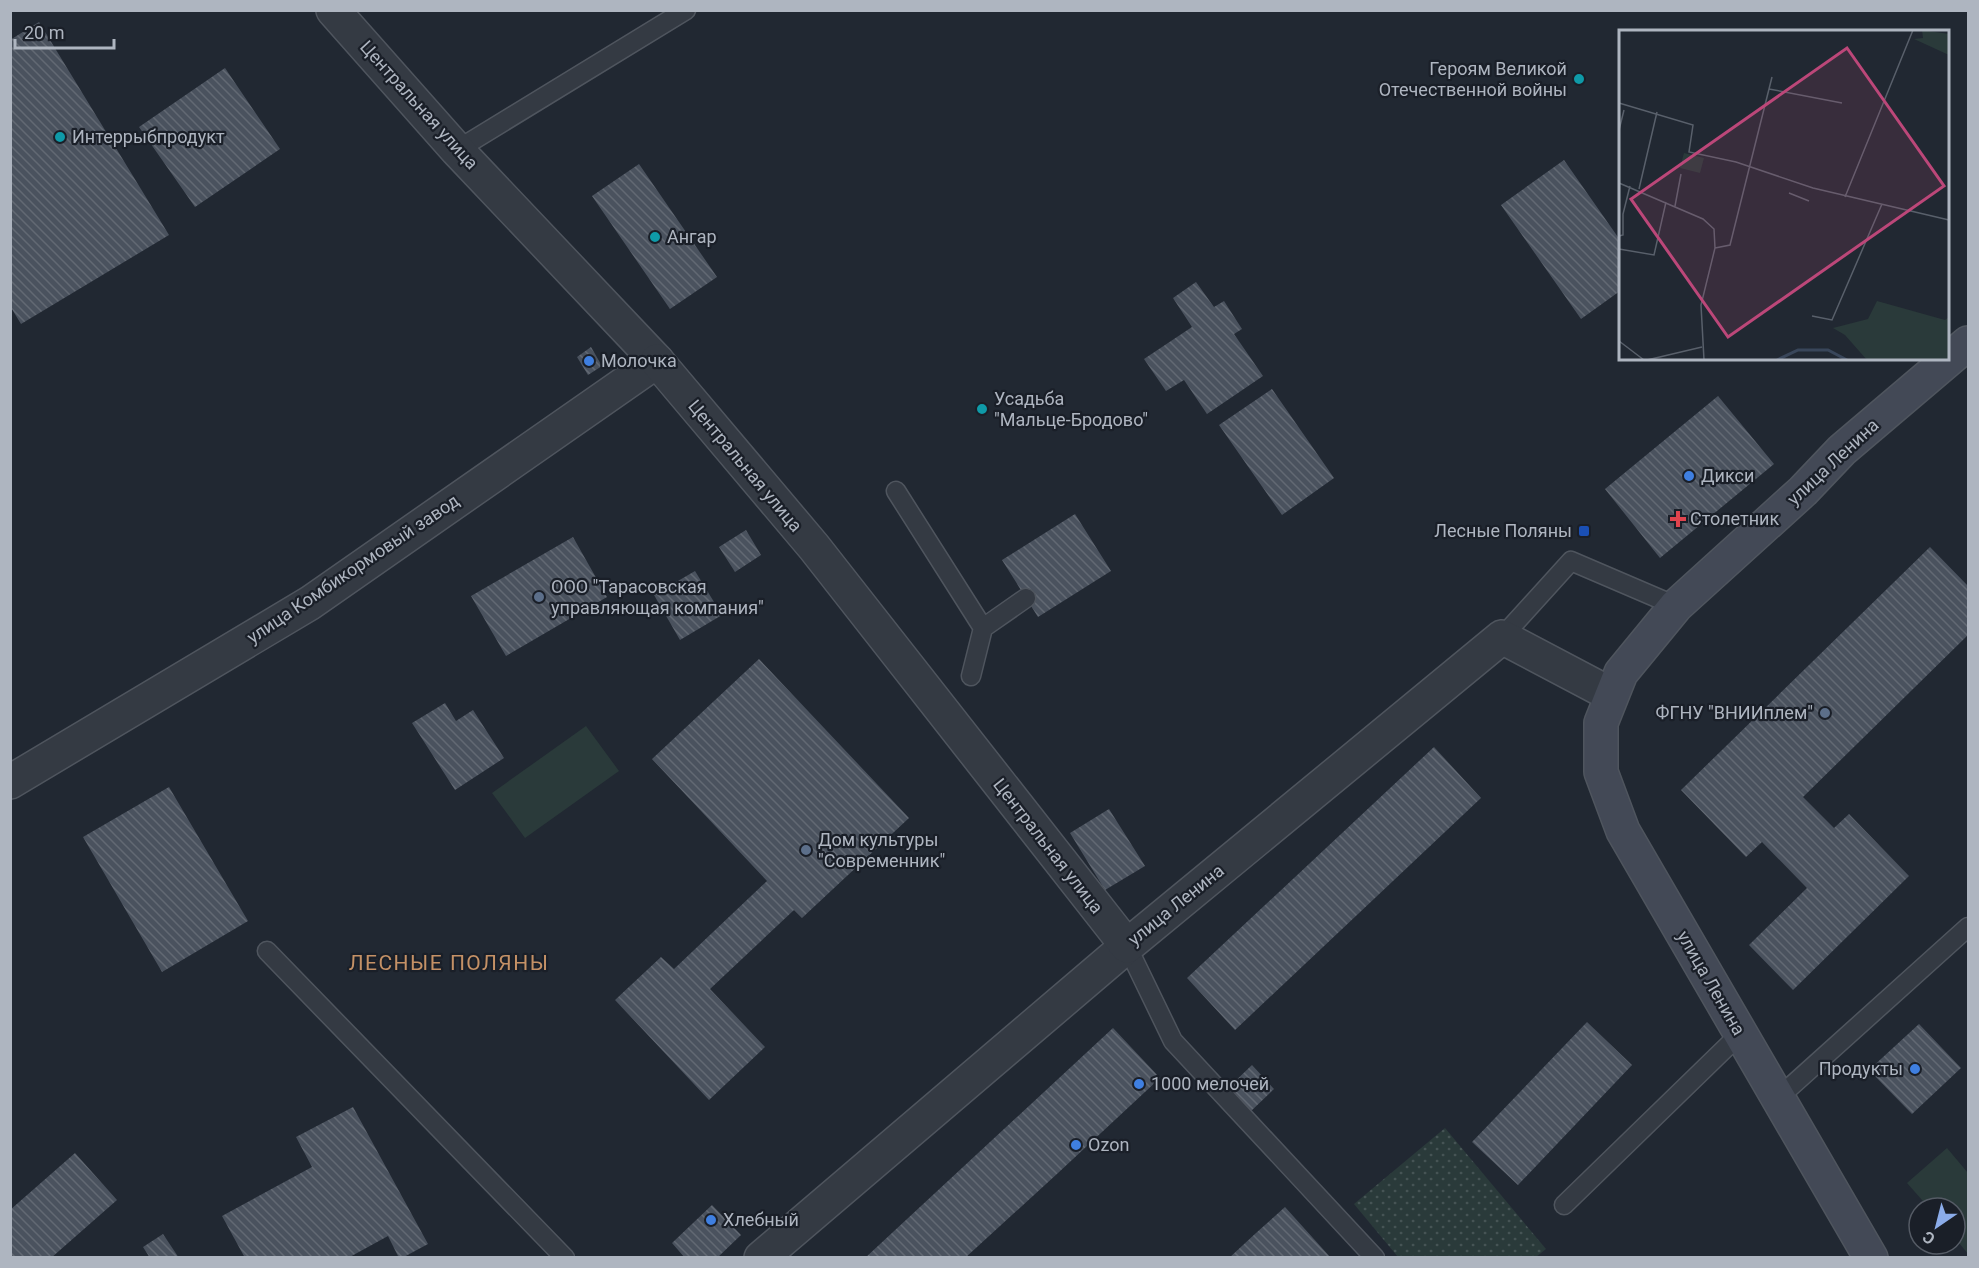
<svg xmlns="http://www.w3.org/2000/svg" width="1979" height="1268" font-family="Roboto,sans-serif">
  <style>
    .green { fill: url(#green-dots) }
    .pitch { fill: #2a3a3a }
    .building { fill: url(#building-back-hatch) }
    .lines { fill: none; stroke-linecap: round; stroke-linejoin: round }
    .service-casing { stroke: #4f555e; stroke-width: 21 }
    .minor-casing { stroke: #4f555e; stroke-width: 36 }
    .tertiary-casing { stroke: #4f555e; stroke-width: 36 }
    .secondary-casing { stroke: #4f555e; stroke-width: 36 }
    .service { stroke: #343a43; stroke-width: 18 }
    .minor { stroke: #343a43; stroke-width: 33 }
    .tertiary { stroke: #343a43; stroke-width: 33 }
    .secondary { stroke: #434956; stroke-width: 33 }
    .culture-dot { fill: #0f9aa8; stroke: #1a1f28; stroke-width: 2 }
    .shop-dot { fill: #3f7fe0; stroke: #1a1f28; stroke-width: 2 }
    .health-dot { fill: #e0444e; stroke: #1a1f28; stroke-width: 2 }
    .transit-dot { fill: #1a4fb4; stroke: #1a1f28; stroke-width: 2 }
    .service-dot { fill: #5c6f8a; stroke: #1a1f28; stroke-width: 2 }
    .labels { text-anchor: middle; stroke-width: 4.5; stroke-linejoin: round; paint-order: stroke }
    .poi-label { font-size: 18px; fill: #aeb5c0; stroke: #1a1f28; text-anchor: start }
    .street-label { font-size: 18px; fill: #aeb5c0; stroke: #1a1f28 }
    .quarter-label { font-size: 21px; letter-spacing: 1.5px; fill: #c49166; stroke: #1a1f28 }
    .inset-river { fill: none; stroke: #39465a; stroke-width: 3 }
    .inset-road { fill: none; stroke: #59606b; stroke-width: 1.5 }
    .view { fill: #bc4779; fill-opacity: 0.15; stroke: #bc4779; stroke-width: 3 }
    .inset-edge { fill: none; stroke: #aeb5c0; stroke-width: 3 }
  </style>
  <defs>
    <pattern id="green-dots" width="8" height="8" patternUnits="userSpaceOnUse" patternTransform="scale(1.5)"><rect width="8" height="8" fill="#2a3a3a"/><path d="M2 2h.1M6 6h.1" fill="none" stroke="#465455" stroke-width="1.8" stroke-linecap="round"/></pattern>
    <pattern id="building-back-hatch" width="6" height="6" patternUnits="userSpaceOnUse" patternTransform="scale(1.5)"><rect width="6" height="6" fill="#4a525e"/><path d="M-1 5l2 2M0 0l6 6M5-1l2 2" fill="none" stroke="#626973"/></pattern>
  </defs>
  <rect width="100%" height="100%" fill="#212832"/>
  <path class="green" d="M 1445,1128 L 1546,1249 L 1536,1257 L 1398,1257 L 1354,1204 Z"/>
  <path class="pitch" d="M 586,726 L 619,771 L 525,838 L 492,793 Z
    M 1947,1148 L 1968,1173 L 1968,1254 L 1955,1238 L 1955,1208 L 1929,1208 L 1907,1183 Z"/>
  <path class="building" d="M 39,22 L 169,235 L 21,324 L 10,306 L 10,40 Z
    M 225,68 L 280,149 L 195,207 L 139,127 Z
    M 1564,160 L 1620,240 L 1620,291 L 1581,319 L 1501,205 Z
    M 639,164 L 717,277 L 670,309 L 592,196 Z
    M 1196,282 L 1214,307 L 1224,301 L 1242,329 L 1234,334 L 1263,376 L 1207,414 L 1184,380 L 1166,391 L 1144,359 L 1192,327 L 1173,298 Z
    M 591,347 L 602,366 L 588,375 L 577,357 Z
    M 1272,389 L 1334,478 L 1282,515 L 1219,425 Z
    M 1718,396 L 1774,464 L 1660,558 L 1605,489 Z
    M 1075,514 L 1111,571 L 1038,617 L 1002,560 Z
    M 746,530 L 761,555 L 735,572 L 719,547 Z
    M 573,537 L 607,597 L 506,656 L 471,596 Z
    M 1930,547 L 1968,586 L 1968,635 L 1803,797 L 1834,828 L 1849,814 L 1909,876 L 1793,990 L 1749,945 L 1807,888 L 1762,842 L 1746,857 L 1681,790 Z
    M 695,571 L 722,615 L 680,640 L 654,595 Z
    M 759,659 L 909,818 L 802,918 L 794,910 L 710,989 L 765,1047 L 709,1100 L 615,1000 L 661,957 L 674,969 L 767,881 L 652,759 Z
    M 445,703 L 456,721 L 473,710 L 504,758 L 455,790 L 412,723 Z
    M 1434,747 L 1481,798 L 1235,1030 L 1187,978 Z
    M 169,787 L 248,921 L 162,972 L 83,837 Z
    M 1109,809 L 1145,866 L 1105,890 L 1070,833 Z
    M 1587,1022 L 1632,1065 L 1518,1185 L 1472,1142 Z
    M 1919,1024 L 1961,1068 L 1912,1114 L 1869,1070 Z
    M 1113,1028 L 1160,1078 L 1058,1173 L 965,1258 L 865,1258 Z
    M 1252,1065 L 1274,1089 L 1250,1112 L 1228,1088 Z
    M 353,1107 L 428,1244 L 402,1258 L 399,1258 L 388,1236 L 348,1258 L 245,1258 L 222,1216 L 312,1167 L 296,1137 Z
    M 75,1153 L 117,1200 L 51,1258 L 10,1258 L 10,1210 Z
    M 712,1205 L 741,1235 L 717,1258 L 685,1258 L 672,1243 Z
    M 1285,1207 L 1331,1258 L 1229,1258 L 1256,1233 Z
    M 163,1234 L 179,1258 L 150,1258 L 143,1247 Z"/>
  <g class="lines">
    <g class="service-casing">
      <path id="service" d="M 457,150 L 686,10
        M 896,491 L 983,628
        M 1502,637 L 1571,561 L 1676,606
        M 971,676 L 983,628 L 1026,598
        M 1127,946 L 1173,1041 L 1375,1258
        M 267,951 L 565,1258
        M 1778,1098 L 1968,927
        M 1564,1205 L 1741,1033"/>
    </g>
    <g class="minor-casing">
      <path id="minor" d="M 10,782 L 310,603 L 657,361 L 457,150 L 333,10
        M 761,1258 L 1127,946"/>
    </g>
    <g class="tertiary-casing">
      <path id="tertiary" d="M 657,361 L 814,547 L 1127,946 L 1502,637 L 1610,694"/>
    </g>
    <g class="secondary-casing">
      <path id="secondary" d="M 1871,1258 L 1623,831 L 1601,772 L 1601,723 L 1621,673 L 1676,606 L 1803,491 L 1842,450 L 1968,343"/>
    </g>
    <use href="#service" class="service"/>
    <use href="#minor" class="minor"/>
    <use href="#tertiary" class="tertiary"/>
    <use href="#secondary" class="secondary"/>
  </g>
  <g class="culture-dot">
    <circle cx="1579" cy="79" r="6"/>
    <circle cx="60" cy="137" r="6"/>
    <circle cx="655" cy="237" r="6"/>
    <circle cx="982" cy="409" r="6"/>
  </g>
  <g class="shop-dot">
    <circle cx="589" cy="361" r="6"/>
    <circle cx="1689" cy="476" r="6"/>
    <circle cx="1915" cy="1069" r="6"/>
    <circle cx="1139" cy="1084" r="6"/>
    <circle cx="1076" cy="1145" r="6"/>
    <circle cx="711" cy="1220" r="6"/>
  </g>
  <path class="health-dot" d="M1675 510h6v6h6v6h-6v6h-6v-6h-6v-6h6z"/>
  <rect class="transit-dot" x="1578" y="525" width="12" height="12" rx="3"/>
  <g class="service-dot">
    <circle cx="539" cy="597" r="6"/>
    <circle cx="1825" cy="713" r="6"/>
    <circle cx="806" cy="850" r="6"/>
  </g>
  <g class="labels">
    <g class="poi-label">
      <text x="1567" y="75" text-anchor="end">Героям Великой<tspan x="1567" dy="21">Отечественной войны</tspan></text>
      <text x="72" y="143">Интеррыбпродукт</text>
      <text x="667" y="243">Ангар</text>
      <text x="601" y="367">Молочка</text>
      <text x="994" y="405">Усадьба<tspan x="994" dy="21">"Мальце-Бродово"</tspan></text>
      <text x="1701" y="482">Дикси</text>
      <text x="1690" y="525">Столетник</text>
      <text x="1572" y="537" text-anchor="end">Лесные Поляны</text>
      <text x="551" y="593">ООО "Тарасовская<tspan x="551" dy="21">управляющая компания"</tspan></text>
      <text x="1813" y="719" text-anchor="end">ФГНУ "ВНИИплем"</text>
      <text x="818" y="846">Дом культуры<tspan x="818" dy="21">"Современник"</tspan></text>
      <text x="1903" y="1075" text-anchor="end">Продукты</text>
      <text x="1151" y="1090">1000 мелочей</text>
      <text x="1088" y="1151">Ozon</text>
      <text x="723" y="1226">Хлебный</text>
    </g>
    <g class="street-label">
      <text transform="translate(419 105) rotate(48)" y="6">Центральная улица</text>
      <text transform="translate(1833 462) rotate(-43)" y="6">улица Ленина</text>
      <text transform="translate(745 466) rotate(50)" y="6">Центральная улица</text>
      <text transform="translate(353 569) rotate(-34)" y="6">улица Комбикормовый завод</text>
      <text transform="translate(1048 846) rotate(52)" y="6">Центральная улица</text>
      <text transform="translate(1176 905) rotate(-39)" y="6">улица Ленина</text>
      <text transform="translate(1711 983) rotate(60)" y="6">улица Ленина</text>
    </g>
    <g class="quarter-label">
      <text x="449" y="970">ЛЕСНЫЕ ПОЛЯНЫ</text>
    </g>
  </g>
  <g transform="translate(1619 30)">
    <rect width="330" height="330" fill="#212832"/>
    <path d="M 65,123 L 85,128 L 81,143 L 61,138 Z" fill="#2a3a3a"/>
    <path d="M 303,0 L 330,4 L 330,25 L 295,9 L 304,8 ZM 258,271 L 326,290 L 330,287 L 330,330 L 248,330 L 226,305 L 214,298 L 249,289 Z" fill="#2a3a3a"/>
    <path class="inset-river" d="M 158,330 L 179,320 L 209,320 L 228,330"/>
    <path class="inset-road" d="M 150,59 L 223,73M 0,73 L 74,95 L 70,122 L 117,132 L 194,158 L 330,190M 0,100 L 5,80M 0,153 L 84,189 L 95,199 L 96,218 L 82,275 L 85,330M 20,159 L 38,82M 170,163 L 190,171M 226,167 L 294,0M 56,176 L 62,144M 0,206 L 4,205 L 4,184 L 11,156M 96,218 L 111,215 L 153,47M 0,219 L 35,225 L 47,172M 193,286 L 213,290 L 263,174M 0,311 L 25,330M 28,330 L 83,317"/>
    <path class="view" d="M 228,18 L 325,156 L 109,307 L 12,169 Z"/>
    <rect width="330" height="330" class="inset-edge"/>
  </g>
  <rect width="1979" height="1268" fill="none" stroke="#aeb5c0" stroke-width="24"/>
  <g transform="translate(1937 1226) rotate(215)"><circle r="28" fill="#1a1f28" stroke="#555b65" stroke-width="1.5"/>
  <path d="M0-4.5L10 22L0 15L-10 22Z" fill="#8bace9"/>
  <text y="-9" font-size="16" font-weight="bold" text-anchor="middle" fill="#aeb5c0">С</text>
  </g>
  <path d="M15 39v9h99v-9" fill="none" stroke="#aeb5c0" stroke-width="3"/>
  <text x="24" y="39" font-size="18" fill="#aeb5c0" stroke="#1a1f28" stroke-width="4.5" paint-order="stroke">20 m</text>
</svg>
